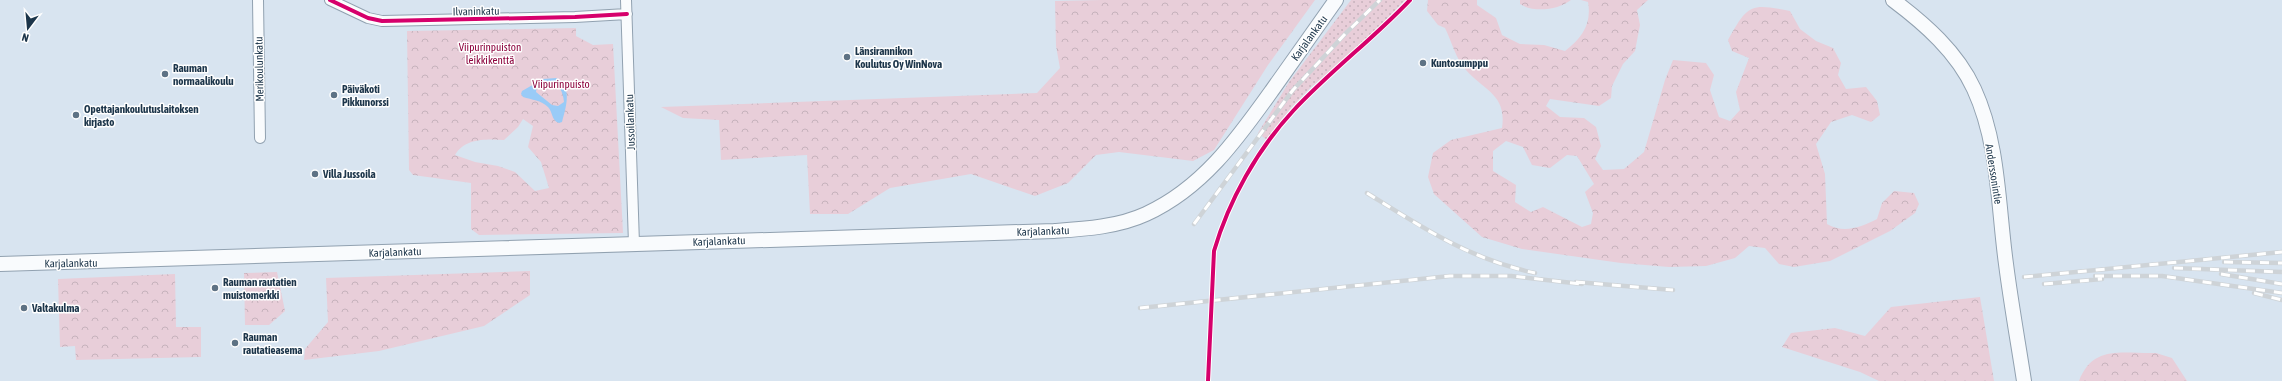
<svg xmlns="http://www.w3.org/2000/svg" width="2282" height="381" font-family="'Asap Condensed',sans-serif">
  <style>
    .grass { fill: url(#grass-dots) }
    .forest { fill: url(#forest-crowns); fill-rule: evenodd }
    .water { fill: #99cbf7; fill-rule: evenodd }
    .lines { fill: none; stroke-linecap: round; stroke-linejoin: round }
    .minor-casing { stroke: #91a1b0; stroke-width: 12 }
    .secondary-casing { stroke: #91a1b0; stroke-width: 16 }
    .minor { stroke: #f9fbfd; stroke-width: 10 }
    .secondary { stroke: #f9fbfd; stroke-width: 14 }
    .rail-casing { stroke: #ced3d7; stroke-width: 4.5 }
    .rail { stroke: #fff; stroke-width: 3; stroke-dasharray: 9; stroke-linecap: butt }
    .cycleway-casing { stroke: #fff; stroke-width: 6 }
    .cycleway { stroke: #d6006c; stroke-width: 4 }
    .poi-dot { fill: #5e7284; stroke: #fff; stroke-width: 1.5 }
    .labels { text-anchor: middle; stroke-width: 3; stroke-linejoin: round; paint-order: stroke }
    .street-label { font-size: 11px; fill: #1c354a; stroke: #fff }
    .park-label { font-size: 11px; fill: #8b003b; stroke: #fff }
    .poi-label { font-size: 11px; font-weight: bold; fill: #1c354a; stroke: #fff; text-anchor: start }
  </style>
  <defs>
    <pattern id="grass-dots" width="8" height="8" patternUnits="userSpaceOnUse"><rect width="8" height="8" fill="#e8ced9"/><path d="M2 2h.1M6 6h.1" fill="none" stroke="#c6b2bc" stroke-width="1.8" stroke-linecap="round"/></pattern>
    <pattern id="forest-crowns" width="20" height="18" patternUnits="userSpaceOnUse"><rect width="20" height="18" fill="#e8ced9"/><path d="M2 6a3 3 0 1 1 6 0M12 15a3 3 0 1 1 6 0" fill="none" stroke="#c6b2bc"/></pattern>
  </defs>
  <rect width="100%" height="100%" fill="#d8e4f0"/>
  <path class="grass" d="M 1351,0 L 1405,0 L 1362,45 L 1310,88 L 1290,109 L 1267,140 L 1258,133 L 1289,82 Z"/>
  <path class="forest" d="M 1101,0 L 1315,0 L 1268,65 L 1214,150 L 1193,161 L 1119,152 L 1096,155 L 1068,183 L 1035,196 L 971,174 L 890,188 L 848,214 L 810,214 L 807,155 L 721,160 L 719,120 L 683,118 L 661,107 L 1037,93 L 1060,68 L 1056,46 L 1055,1 Z
    M 1428,0 L 1477,0 L 1477,5 L 1496,18 L 1502,35 L 1520,44 L 1544,45 L 1565,51 C 1582,38 1592,24 1588,2 L 1581,0 L 1648,0 L 1637,10 L 1640,25 L 1635,51 L 1623,64 L 1612,86 L 1611,98 L 1599,106 L 1550,99 L 1546,106 L 1560,117 L 1584,118 L 1596,127 L 1601,146 L 1595,159 L 1603,170 L 1624,169 L 1644,152 L 1665,80 L 1673,60 L 1706,63 L 1714,75 L 1710,90 L 1719,117 L 1730,121 L 1740,110 L 1736,92 L 1749,58 L 1732,51 L 1728,40 C 1748,4 1750,3 1790,11 L 1800,29 L 1816,41 L 1833,48 L 1841,63 L 1838,75 L 1846,89 L 1866,87 L 1877,101 L 1880,115 L 1871,122 L 1852,115 L 1831,122 L 1816,144 L 1825,174 L 1827,224 C 1844,234 1861,227 1877,219 L 1882,203 L 1894,191 L 1914,193 L 1919,204 L 1915,213 L 1890,231 L 1830,261 L 1794,267 L 1779,264 L 1765,248 L 1749,246 L 1735,258 L 1706,266 L 1669,267 L 1621,263 L 1522,249 L 1482,237 L 1434,194 L 1428,177 L 1433,153 L 1451,140 L 1502,128 C 1507,94 1484,91 1465,69 C 1456,59 1451,40 1445,28 L 1438,25 L 1427,11 ZM 1506,141 L 1523,147 L 1532,165 L 1550,168 L 1567,155 L 1577,156 L 1594,184 L 1585,192 L 1593,213 L 1591,224 L 1582,227 L 1543,207 L 1531,212 L 1515,202 L 1516,185 L 1493,171 L 1493,151 Z
    M 1520,0 L 1571,0 C 1558,10 1534,13 1520,4 Z
    M 576,28 L 576,36 L 593,45 L 613,44 L 623,233 L 479,235 L 471,229 L 471,183 L 413,175 L 409,170 L 407,31 ZM 523,119 L 533,126 L 528,147 L 541,162 L 549,188 L 535,191 L 515,172 L 498,166 L 475,162 L 455,155 C 465,138 487,139 504,140 L 518,127 Z
    M 530,271 L 530,295 L 484,326 L 379,351 L 304,360 L 305,349 L 328,322 L 326,278 Z
    M 277,272 L 285,311 L 269,325 L 245,325 L 244,273 Z
    M 175,274 L 176,327 L 201,327 L 201,357 L 76,360 L 75,346 L 60,347 L 58,279 Z
    M 1980,297 L 1994,381 L 1879,381 L 1860,372 L 1782,347 L 1791,333 L 1835,328 L 1865,336 L 1891,307 Z
    M 2156,353 L 2172,358 L 2187,381 L 2079,381 C 2093,344 2123,354 2156,353 Z"/>
  <path class="water" d="M 556,78 C 573,87 566,107 562,122 L 559,123 C 551,120 553,112 548,107 C 541,100 532,100 523,97 L 521,94 L 522,91 L 543,79 ZM 547,82 C 559,83 563,91 564,102 L 558,106 L 552,105 L 536,92 L 537,86 Z"/>
  <g class="lines">
    <g class="minor-casing">
      <path id="minor" d="M 258,0 L 260,138
        M 330,0 L 368,18 L 382,21 L 575,17 L 627,14
        M 626,0 L 634,244"/>
    </g>
    <g class="secondary-casing">
      <path id="secondary" d="M 1893,0 C 1925,24 1957,52 1974,89 C 1999,143 1998,206 2006,264 C 2011,303 2018,342 2024,381
        M 0,264 L 1054,231 C 1084,229 1118,227 1146,214 C 1203,188 1238,138 1273,89 C 1294,59 1315,30 1336,0"/>
    </g>
    <use href="#minor" class="minor"/>
    <use href="#secondary" class="secondary"/>
    <g class="rail-casing">
      <path id="rail" d="M 1367,193 C 1423,228 1469,259 1535,273
        M 1194,224 L 1293,90 L 1346,33 L 1380,0
        M 2224,262 L 2282,263
        M 2174,268 L 2282,272
        M 2221,274 L 2282,284
        M 2095,276 L 2162,276 L 2282,293
        M 2024,277 L 2282,252
        M 1576,282 L 1673,290
        M 2044,284 L 2102,279
        M 2254,293 L 2282,300
        M 1140,308 L 1450,276 L 1511,276 L 1582,284"/>
    </g>
    <use href="#rail" class="rail"/>
    <g class="cycleway-casing">
      <path id="cycleway" d="M 330,0 L 368,18 L 382,21 L 575,17 L 627,14
        M 1208,381 L 1214,251 C 1229,200 1257,150 1293,111 C 1329,72 1373,39 1410,0"/>
    </g>
    <use href="#cycleway" class="cycleway"/>
  </g>
  <g class="poi-dot">
    <circle cx="847" cy="57" r="4"/>
    <circle cx="1423" cy="63" r="4"/>
    <circle cx="165" cy="74" r="4"/>
    <circle cx="334" cy="95" r="4"/>
    <circle cx="76" cy="115" r="4"/>
    <circle cx="315" cy="174" r="4"/>
    <circle cx="215" cy="288" r="4"/>
    <circle cx="24" cy="308" r="4"/>
    <circle cx="235" cy="343" r="4"/>
  </g>
  <g class="labels">
    <g class="street-label">
      <text transform="translate(476 11) rotate(-1)" y="4">Ilvaninkatu</text>
      <text transform="translate(1309 38) rotate(-54)" y="4">Karjalankatu</text>
      <text transform="translate(259 69) rotate(-91)" y="4">Merikoulunkatu</text>
      <text transform="translate(630 122) rotate(-92)" y="4">Jussoilankatu</text>
      <text transform="translate(1994 174) rotate(81)" y="4">Anderssonintie</text>
      <text transform="translate(1043 231) rotate(-2)" y="4">Karjalankatu</text>
      <text transform="translate(719 241) rotate(-2)" y="4">Karjalankatu</text>
      <text transform="translate(395 252) rotate(-2)" y="4">Karjalankatu</text>
      <text transform="translate(71 263) rotate(-1)" y="4">Karjalankatu</text>
    </g>
    <g class="park-label">
      <text x="490" y="51">Viipurinpuiston<tspan x="490" dy="13">leikkikenttä</tspan></text>
      <text x="561" y="88">Viipurinpuisto</text>
    </g>
    <g class="poi-label">
      <text x="855" y="55">Länsirannikon<tspan x="855" dy="13">Koulutus Oy WinNova</tspan></text>
      <text x="1431" y="67">Kuntosumppu</text>
      <text x="173" y="72">Rauman<tspan x="173" dy="13">normaalikoulu</tspan></text>
      <text x="342" y="93">Päiväkoti<tspan x="342" dy="13">Pikkunorssi</tspan></text>
      <text x="84" y="113">Opettajankoulutuslaitoksen<tspan x="84" dy="13">kirjasto</tspan></text>
      <text x="323" y="178">Villa Jussoila</text>
      <text x="223" y="286">Rauman rautatien<tspan x="223" dy="13">muistomerkki</tspan></text>
      <text x="32" y="312">Valtakulma</text>
      <text x="243" y="341">Rauman<tspan x="243" dy="13">rautatieasema</tspan></text>
    </g>
  </g>
  <g transform="translate(28 28) rotate(196)" stroke="#ffffff" stroke-width="3" paint-order="stroke">
  <path d="M0-3L7 15L0 10L-7 15Z" fill="#1c354a"/>
  <text y="-6" font-size="11" font-weight="bold" text-anchor="middle" fill="#1c354a">N</text>
  </g>
</svg>
